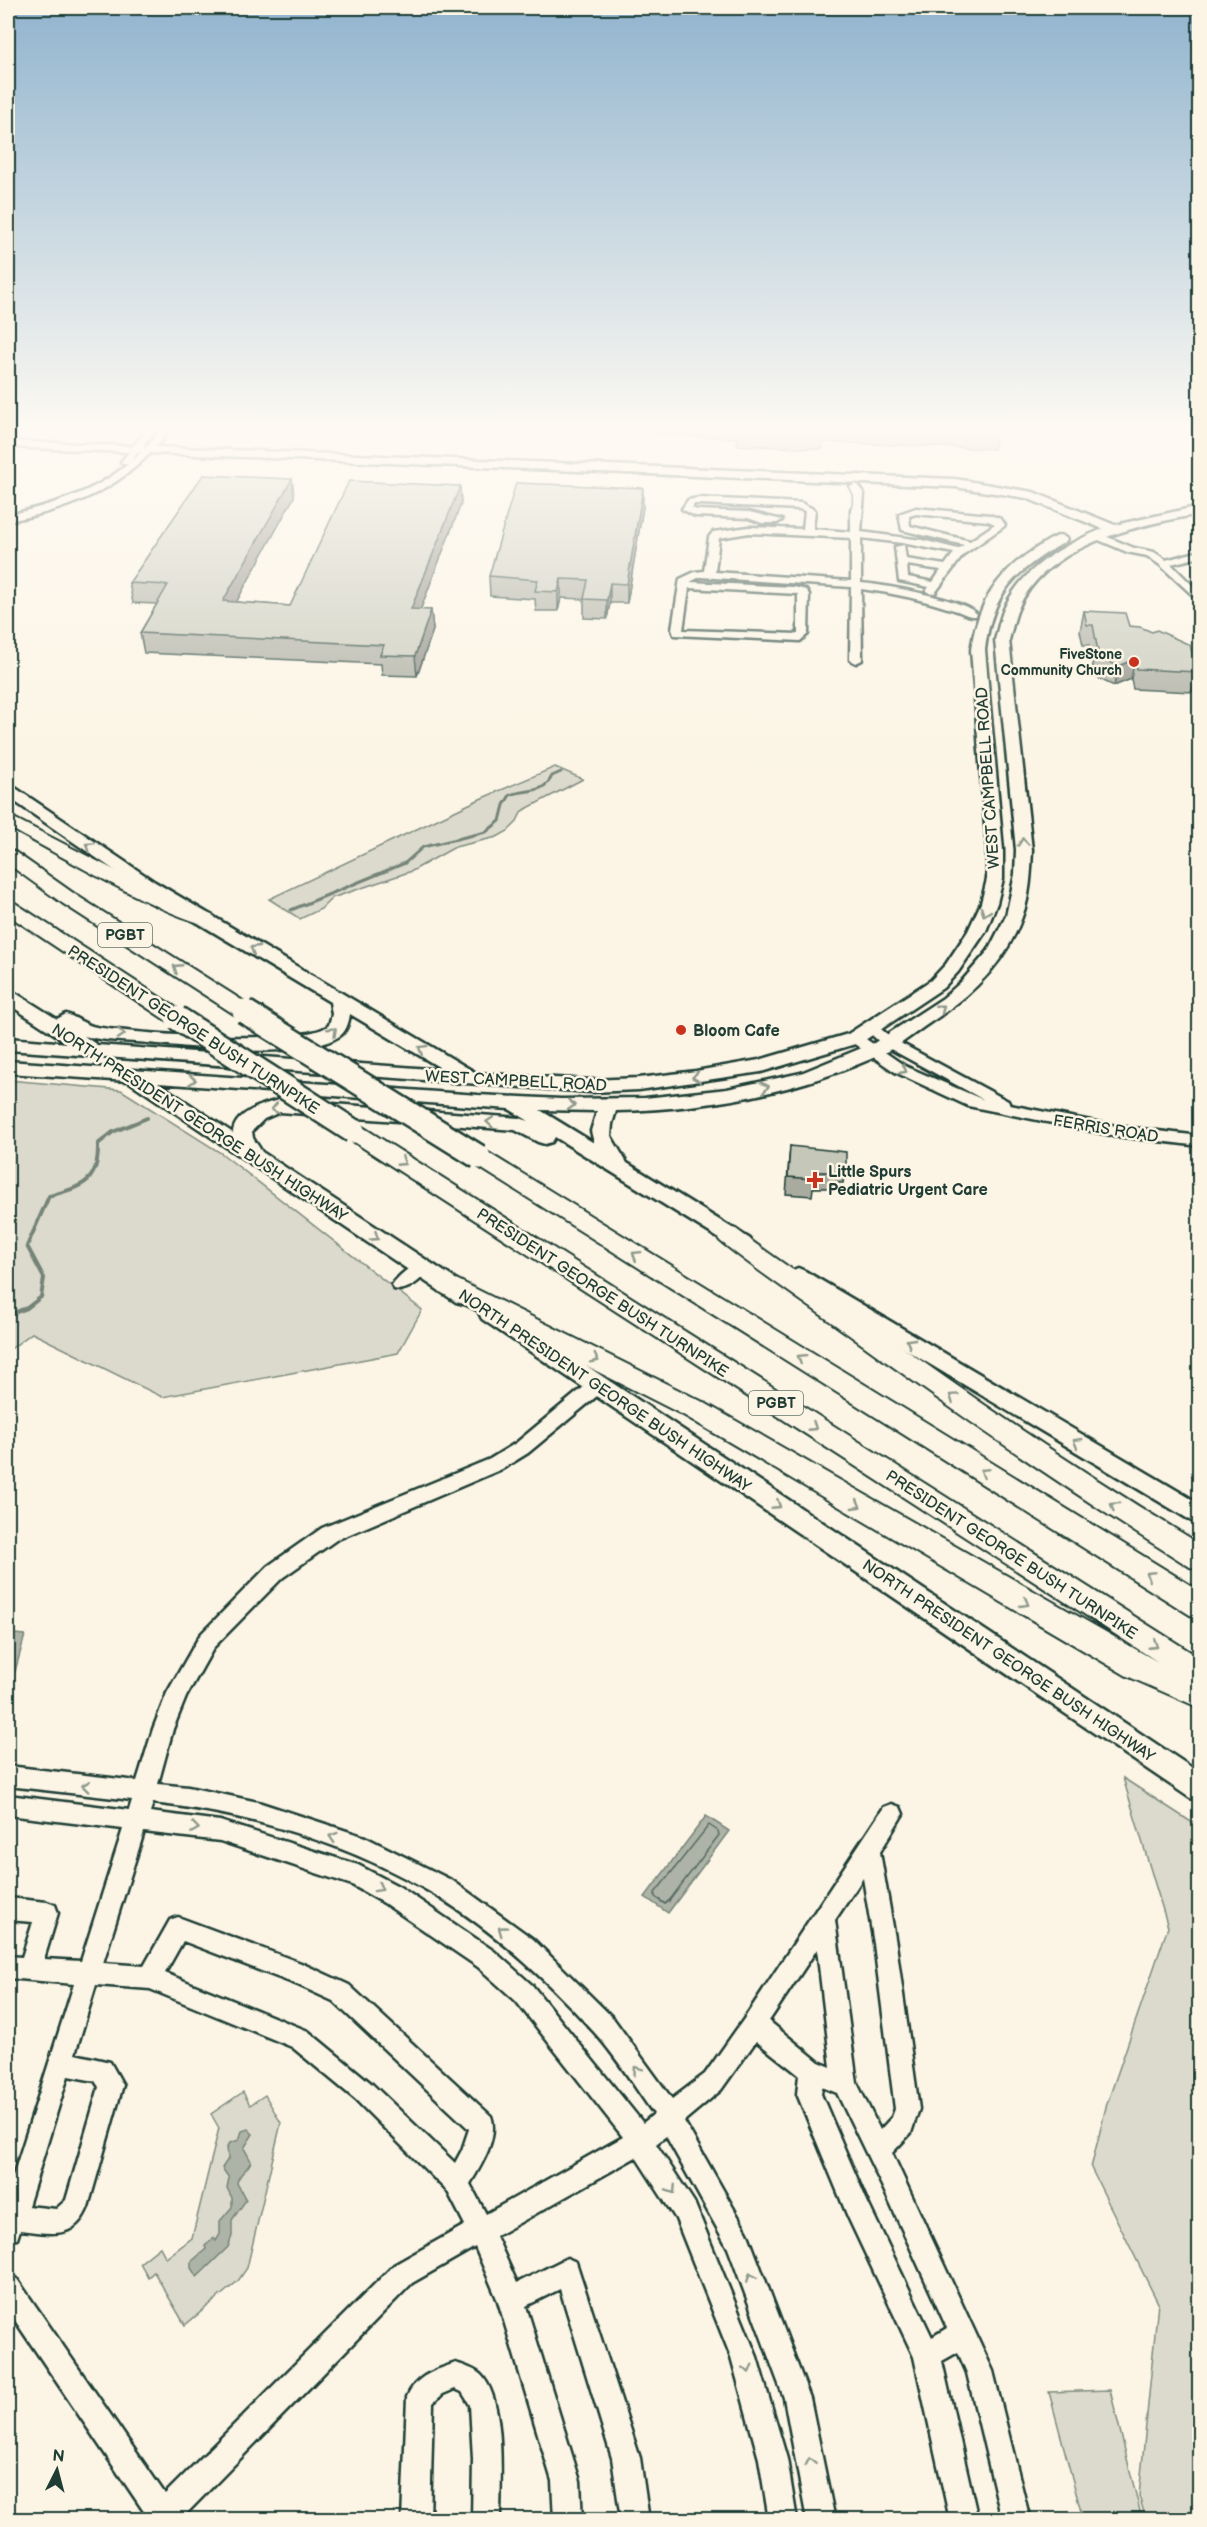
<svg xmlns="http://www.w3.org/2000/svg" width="1207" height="2527" font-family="'Balsamiq Sans',sans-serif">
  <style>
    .green { fill: #dcdacc; stroke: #7e8c80; stroke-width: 1.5 }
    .water { fill: #aeb3a7; stroke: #758479; stroke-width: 1.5 }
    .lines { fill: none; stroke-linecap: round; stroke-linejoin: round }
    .shore-far1 { stroke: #586c62; stroke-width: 1.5 }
    .shore { stroke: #586c62; stroke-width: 2 }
    .stream-far1 { stroke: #758479; stroke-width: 3 }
    .stream { stroke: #758479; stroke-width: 4 }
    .minor-casing { stroke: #1f3d34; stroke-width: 5 }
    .major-casing { stroke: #1f3d34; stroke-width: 5 }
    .highway-casing { stroke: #1f3d34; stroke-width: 4 }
    .minor { fill: #fcf5e5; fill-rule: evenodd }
    .major { fill: #fcf5e5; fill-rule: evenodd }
    .highway { fill: #fcf5e5; fill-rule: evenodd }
    .highway-bridge-casing { stroke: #1f3d34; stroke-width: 28; stroke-linecap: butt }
    .highway-bridge { stroke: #fcf5e5; stroke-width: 23 }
    .wall { fill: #a9ab9f; stroke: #1f3d34; stroke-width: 1.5 }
    .shaded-wall { fill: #8a8b82; stroke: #1f3d34; stroke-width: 1.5 }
    .building { fill: #c5c7b9; stroke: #1f3d34; stroke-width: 1.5 }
    .oneway { stroke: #8e998c }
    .poi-dot { fill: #c8321e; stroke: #fcf5e5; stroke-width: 2 }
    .labels { text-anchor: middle; stroke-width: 5; stroke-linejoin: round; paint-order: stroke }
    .far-poi-label { font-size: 14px; font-weight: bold; fill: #1f3d34; stroke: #fcf5e5; text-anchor: end }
    .shield { fill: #fcf5e5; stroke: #617469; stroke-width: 1.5 }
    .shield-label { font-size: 15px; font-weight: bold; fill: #1f3d34 }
    .street-label { font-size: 16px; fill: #1f3d34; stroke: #fcf5e5 }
    .poi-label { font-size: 16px; font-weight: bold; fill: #1f3d34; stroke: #fcf5e5; text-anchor: start }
  </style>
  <rect width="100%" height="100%" fill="#fcf5e5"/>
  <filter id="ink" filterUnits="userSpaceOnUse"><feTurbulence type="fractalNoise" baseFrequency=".0167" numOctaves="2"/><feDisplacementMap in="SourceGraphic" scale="12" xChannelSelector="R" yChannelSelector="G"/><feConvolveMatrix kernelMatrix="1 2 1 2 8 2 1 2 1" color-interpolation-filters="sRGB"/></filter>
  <g filter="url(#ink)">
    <path class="green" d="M 555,767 L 583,779 L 522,811 L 516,823 L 508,831 L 497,837 L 455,847 L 412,871 L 332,898 L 321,909 L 300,919 L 269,899 L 480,799 Z
      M 8,1080 L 121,1090 L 221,1153 L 422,1310 L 398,1353 L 162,1397 L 32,1333 L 8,1351 Z
      M 1123,1778 L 1199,1827 L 1199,2519 L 1146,2519 L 1139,2496 L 1158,2303 L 1091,2168 L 1106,2107 L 1168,1927 Z
      M 243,2092 L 250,2105 L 265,2095 L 281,2123 L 247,2268 L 238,2281 L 185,2325 L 154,2272 L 148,2277 L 140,2263 L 160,2247 L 166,2258 L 192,2238 L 219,2128 L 211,2114 Z
      M 1110,2390 L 1142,2519 L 1083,2519 L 1049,2392 Z"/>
    <path class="water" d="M 14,1634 L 25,1635 L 13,1679 L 8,1678 L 8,1654 L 11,1647 L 8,1646 L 8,1642 L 11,1641 Z
      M 706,1816 L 729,1831 L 668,1913 L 645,1897 Z
      M 248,2129 L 253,2134 L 244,2148 L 251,2161 C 248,2171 239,2172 237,2183 L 246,2200 L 232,2220 L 232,2236 L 228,2247 L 197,2277 L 191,2268 L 191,2262 L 206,2249 L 205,2246 L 214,2238 L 216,2241 L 220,2234 L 220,2221 L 232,2207 L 232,2198 L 227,2188 L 229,2178 L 222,2168 L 228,2159 L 227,2147 L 230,2143 L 239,2140 L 242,2131 Z"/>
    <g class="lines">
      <path class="shore-far1" d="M 661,1901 L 655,1897 L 655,1893 L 709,1825 L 718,1831 L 719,1835 L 669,1901"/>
      <path class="shore" d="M 659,1900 L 665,1904 L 670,1900"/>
      <path class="stream-far1" d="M 291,910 L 405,863 L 423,847 L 486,832 L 500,821 L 504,805 L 510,795 C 527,789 544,794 552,776 L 561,772"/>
      <path class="stream" d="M 8,1315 L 27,1308 L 41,1297 L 44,1278 L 27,1246 L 49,1196 C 83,1186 99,1183 98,1144 L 113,1132 L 147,1118"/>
      <g class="minor-casing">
        <path id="minor" d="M 146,430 L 155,430 L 129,464 L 123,464 L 121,462 Z
          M 161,430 L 170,430 C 128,486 75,509 8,521 L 8,515 C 73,500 118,484 161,430 Z
          M 855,484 L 858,485 L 864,494 L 861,532 L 922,540 L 958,549 L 964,545 L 902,530 L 899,514 L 916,508 L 990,515 L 1001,519 L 1005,525 L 1003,527 L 964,554 L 935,593 L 931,594 L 926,591 L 929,587 L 899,581 L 895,547 L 904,545 L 906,559 L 945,565 L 954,553 L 902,543 L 861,538 L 861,583 C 884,585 965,599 977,614 L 976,616 C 968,617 962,612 954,610 C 924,600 893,593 861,589 L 862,660 L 856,663 L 850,660 L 851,587 L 700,577 L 690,582 L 794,587 L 806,590 L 809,595 L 808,634 L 800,641 L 674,635 L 672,629 L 680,579 L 695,572 L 704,571 L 709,537 L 713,532 L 749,527 L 803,529 L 805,511 L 799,509 L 699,504 L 694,504 L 692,508 L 697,510 L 749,512 L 782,520 L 777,523 L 762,523 L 748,518 L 695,516 L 682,509 L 688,500 L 699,498 L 801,503 L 815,510 L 813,529 L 851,532 L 851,509 L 854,505 L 854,495 L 850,487 ZM 916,514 L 988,521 L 995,524 L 970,541 L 910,526 L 909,516 ZM 749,533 L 851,538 L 851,581 L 715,572 L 719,538 ZM 907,565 L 941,570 L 933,582 L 908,577 ZM 689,588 L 798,594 L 798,634 L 683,630 Z
          M 1098,533 L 1134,548 L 1154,552 L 1166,560 L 1200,551 L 1200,557 L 1171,564 L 1200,593 L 1200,602 L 1160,565 L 1147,556 L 1127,552 L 1094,538 L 1093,536 Z
          M 871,1023 L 876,1025 L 893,1039 L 1008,1101 L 1010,1105 L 1116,1126 L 1200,1136 L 1200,1146 L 1116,1136 L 968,1106 L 895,1072 L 850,1041 L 848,1038 L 850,1035 L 860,1035 L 905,1066 L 984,1100 L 883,1045 L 864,1028 Z
          M 422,1262 L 428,1264 L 430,1268 C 424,1278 407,1293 394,1289 L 392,1285 C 398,1276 411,1265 422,1262 Z
          M 597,1379 L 603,1381 L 606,1386 L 603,1391 L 528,1453 L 502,1469 L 336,1540 L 282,1578 L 214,1647 L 186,1697 L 173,1729 L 158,1784 L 188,1787 L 258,1802 L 365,1837 L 453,1881 L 533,1939 L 613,2018 L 672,2099 L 705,2074 L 746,2016 L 884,1807 L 892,1804 L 900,1807 L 903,1814 L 880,1852 L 896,1944 L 919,2109 L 911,2133 L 892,2153 L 993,2371 L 1030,2520 L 1002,2520 L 967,2373 L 958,2352 L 942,2361 L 978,2520 L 950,2520 L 914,2357 L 848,2217 L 797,2094 L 799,2075 L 756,2041 L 721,2090 L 684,2121 L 747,2232 L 810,2398 L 835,2520 L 807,2520 L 784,2398 L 728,2248 L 666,2136 L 656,2144 L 694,2202 L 757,2357 L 787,2459 L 797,2520 L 769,2520 L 759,2459 L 731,2357 L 676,2219 L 636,2157 L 496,2236 L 517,2283 L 567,2258 L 576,2262 L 640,2458 L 649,2520 L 621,2520 L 612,2458 L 560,2289 L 526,2306 L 580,2481 L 582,2520 L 554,2520 L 552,2481 L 498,2301 L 475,2247 L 412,2283 L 180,2520 L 145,2520 L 147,2516 L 8,2310 L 8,2275 L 17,2279 L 165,2494 L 394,2265 L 465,2225 L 448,2192 L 355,2099 L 292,2047 L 150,1989 L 96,1985 L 75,2054 L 110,2062 L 123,2085 L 88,2207 C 74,2241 51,2233 20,2230 L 17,2239 L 8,2242 L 8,2192 L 74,1984 L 8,1978 L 8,1956 L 22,1957 L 33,1922 L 8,1920 L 8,1898 L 47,1902 L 55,1905 L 58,1913 L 44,1959 L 81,1961 L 123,1829 L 8,1815 L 8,1795 L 129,1810 L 132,1800 L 8,1786 L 8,1766 L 137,1781 L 153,1729 L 167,1693 L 200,1635 L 268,1566 L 322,1528 L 490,1459 L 516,1443 L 591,1381 ZM 153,1803 C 251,1814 351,1844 437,1896 C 496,1932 549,1982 595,2033 C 617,2057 635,2088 654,2114 L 643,2123 L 532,1985 L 494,1951 L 400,1887 L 358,1865 L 220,1821 L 150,1812 ZM 144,1832 L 220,1841 L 352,1885 L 384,1903 L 478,1967 L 516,2001 L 623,2137 L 486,2214 L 470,2184 C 481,2166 499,2137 491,2116 L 349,1985 L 301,1963 L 178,1917 L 170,1920 L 144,1966 L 103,1963 ZM 863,1878 L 874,1944 L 895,2109 L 892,2117 L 880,2130 L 857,2083 L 835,1920 ZM 183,1941 L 298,1985 L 333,2001 L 469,2129 L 462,2150 L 455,2163 L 371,2083 L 308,2031 L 165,1973 ZM 817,1949 L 831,2067 L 819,2062 L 769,2021 ZM 68,2076 L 95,2081 L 99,2087 L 66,2200 L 56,2209 L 28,2206 ZM 822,2087 L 837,2093 L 884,2190 L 947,2328 L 932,2337 L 866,2199 L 821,2094 Z
          M 456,2363 C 464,2366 475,2369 481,2375 C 507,2401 500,2483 500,2520 L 472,2520 L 473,2459 L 470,2405 L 462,2392 L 455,2389 L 443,2394 L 433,2403 L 430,2520 L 402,2520 L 407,2397 C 416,2375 436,2370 456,2363 Z"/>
      </g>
      <g class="major-casing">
        <path id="major" d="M 8,441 L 955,479 L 1033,492 L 1115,525 L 1200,506 L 1200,514 C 1137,525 1046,544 1018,609 C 1014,618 1012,630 1009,640 L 1032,850 C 1031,873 1030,896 1022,917 C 1006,963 971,996 931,1022 C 916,1032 902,1044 886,1052 C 802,1092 708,1109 616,1111 L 612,1124 L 611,1136 L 627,1163 L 750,1239 L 753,1244 L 750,1249 L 743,1251 L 736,1249 L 555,1137 L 552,1142 L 545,1144 L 538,1142 L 515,1130 L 280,1112 L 264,1119 L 252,1131 L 253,1138 L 262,1152 L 472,1290 L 475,1296 L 472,1302 L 464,1304 L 456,1302 L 128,1081 L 8,1073 L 8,1061 L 478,1095 L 561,1099 L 645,1098 L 727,1089 L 801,1073 L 874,1043 L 943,998 L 961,982 L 988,951 L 1006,916 L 1015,874 L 1016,850 L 995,640 C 998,630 1000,618 1004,609 C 1022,568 1063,545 1103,529 L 1026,498 L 955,487 L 8,447 ZM 158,1083 L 509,1109 L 529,1121 L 519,1118 L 279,1100 C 263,1104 234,1113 233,1133 ZM 540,1110 L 597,1111 L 591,1131 L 594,1143 Z
          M 1061,535 L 1067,539 L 1065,542 C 1016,570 992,592 985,650 L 1003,850 L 1003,879 L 997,903 L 986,931 L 958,972 L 943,988 L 862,1042 L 761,1072 L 639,1090 L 591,1092 L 8,1050 L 8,1038 L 68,1043 L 8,1004 L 8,990 L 14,992 L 57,1019 L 66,1014 C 76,1017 85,1025 96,1027 C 132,1034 306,1047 329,1025 L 332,1014 L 330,1002 L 143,890 L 8,797 L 8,785 L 14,787 L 155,882 L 476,1073 L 519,1076 L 591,1080 L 639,1078 L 696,1071 L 759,1060 L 848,1034 L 931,980 L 946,964 L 968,931 L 981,903 L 987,879 L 987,850 L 971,650 C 977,607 995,575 1032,551 C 1041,545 1051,538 1061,535 ZM 350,1014 L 444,1070 L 97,1045 L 84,1036 C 104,1041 127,1041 148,1043 C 193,1047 300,1061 338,1037 C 346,1033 349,1022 350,1014 Z
          M 798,1268 L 805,1271 L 1200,1504 L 1200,1526 L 791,1281 L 787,1276 L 791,1271 Z
          M 490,1305 L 498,1307 L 1200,1773 L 1200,1801 L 1190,1798 L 482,1319 L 479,1313 L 482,1307 Z"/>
      </g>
      <g class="highway-casing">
        <path id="highway" d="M 8,815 L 157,892 L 214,916 L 217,920 L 214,924 C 188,931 40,844 8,827 Z
          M 8,850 L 15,852 L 76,895 L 251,1006 L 254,1011 L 251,1016 L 244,1017 L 237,1016 L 62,903 L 8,864 Z
          M 8,901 L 15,903 L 184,1013 L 187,1018 L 184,1023 L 177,1024 L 170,1023 L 8,915 Z
          M 353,1124 L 361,1126 L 1200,1658 L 1200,1708 L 1127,1676 L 685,1416 L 440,1292 L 437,1286 L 440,1280 L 449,1277 L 458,1280 L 703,1402 L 1158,1662 L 345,1136 L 342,1131 L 345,1126 Z
          M 479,1149 L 487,1152 L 1200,1591 L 1200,1618 L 1190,1615 L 471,1162 L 468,1157 L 471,1152 Z
          M 728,1227 L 736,1229 C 777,1261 821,1288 863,1319 C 972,1398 1084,1474 1200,1544 L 1200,1570 L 1190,1567 C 1072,1493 957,1414 845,1332 C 803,1301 760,1273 720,1241 L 716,1235 L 720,1229 Z"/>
      </g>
      <use href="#minor" class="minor"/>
      <use href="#major" class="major"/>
      <use href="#highway" class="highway"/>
      <g class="highway-bridge-casing">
        <path id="highway-bridge" d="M 244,1011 L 479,1157
          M 177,1018 L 353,1131"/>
      </g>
      <use href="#highway-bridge" class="highway-bridge"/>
    </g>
    <path class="wall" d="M 657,430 L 996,430 L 996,431 L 994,449 L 823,442 L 822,449 L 737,445 L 737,438 L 657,435 Z
      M 292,479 L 294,497 L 236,602 L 290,606 L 460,486 L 461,504 L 420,610 L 431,610 L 433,630 L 417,676 L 382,675 L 381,664 L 144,653 L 140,633 L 157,604 L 133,603 L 129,583 Z
      M 643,507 L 627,603 L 610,603 L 607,619 L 584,618 L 584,599 L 561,598 L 558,611 L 536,611 L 535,599 L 490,596 L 489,576 Z
      M 1084,611 L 1129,626 L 1197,672 L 1192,692 L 1133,689 L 1131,679 L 1114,686 L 1095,677 L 1089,645 L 1083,645 L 1080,631 Z
      M 790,1146 L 846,1166 L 843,1183 L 838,1183 L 837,1188 L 813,1188 L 812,1196 L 786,1194 Z"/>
    <path class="shaded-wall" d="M 292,479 L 294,497 L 226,621 L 223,601 Z
      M 460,486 L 461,504 L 413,629 L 411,609 Z
      M 643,488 L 643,507 L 627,603 L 627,584 Z
      M 561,579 L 561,598 L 558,611 L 558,592 Z
      M 610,583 L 610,603 L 607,619 L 607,600 Z
      M 431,610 L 433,630 L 417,676 L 415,656 Z
      M 1135,659 L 1131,679 L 1114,686 L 1118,666 Z"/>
    <path class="building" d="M 791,430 L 824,430 L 823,431 Z
      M 962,430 L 996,430 L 996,431 Z
      M 203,475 L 292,479 L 223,601 L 290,606 L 349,481 L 460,486 L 411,609 L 431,610 L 415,656 L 380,655 L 384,645 L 140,633 L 168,585 L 129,583 Z
      M 516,483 L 643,488 L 627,584 L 610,583 L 607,600 L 584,599 L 588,580 L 561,579 L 558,592 L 535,591 L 538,580 L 489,576 Z
      M 1084,611 L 1125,613 L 1129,626 L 1140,627 L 1152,632 L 1157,630 L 1190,645 L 1197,672 L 1137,669 L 1135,659 L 1118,666 L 1099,657 L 1093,625 L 1087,625 Z
      M 790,1146 L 846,1152 L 846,1166 L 839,1166 L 839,1172 L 814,1172 L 814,1179 L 788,1177 Z"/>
    <defs><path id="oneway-chevron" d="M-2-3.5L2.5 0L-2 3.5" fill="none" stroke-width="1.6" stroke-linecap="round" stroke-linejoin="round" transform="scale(1.5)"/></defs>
    <g class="oneway">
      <use href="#oneway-chevron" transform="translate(1023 842) rotate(-96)"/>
      <use href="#oneway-chevron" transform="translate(89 846) rotate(-145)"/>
      <use href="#oneway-chevron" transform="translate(985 912) rotate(111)"/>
      <use href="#oneway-chevron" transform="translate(254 949) rotate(-149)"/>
      <use href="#oneway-chevron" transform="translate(177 968) rotate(-147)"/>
      <use href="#oneway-chevron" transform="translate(941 1008) rotate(-39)"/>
      <use href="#oneway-chevron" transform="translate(333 1031) rotate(-44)"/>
      <use href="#oneway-chevron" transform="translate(121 1034) rotate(4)"/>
      <use href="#oneway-chevron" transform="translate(422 1049) rotate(-149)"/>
      <use href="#oneway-chevron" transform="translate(903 1070) rotate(28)"/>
      <use href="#oneway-chevron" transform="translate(696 1077) rotate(172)"/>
      <use href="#oneway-chevron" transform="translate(192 1080) rotate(4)"/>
      <use href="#oneway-chevron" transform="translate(765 1087) rotate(-13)"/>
      <use href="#oneway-chevron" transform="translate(571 1105) rotate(3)"/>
      <use href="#oneway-chevron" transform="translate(275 1109) rotate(168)"/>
      <use href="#oneway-chevron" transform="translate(490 1122) rotate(-175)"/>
      <use href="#oneway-chevron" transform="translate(402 1162) rotate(33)"/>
      <use href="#oneway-chevron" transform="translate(375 1237) rotate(33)"/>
      <use href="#oneway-chevron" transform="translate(636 1255) rotate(-148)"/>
      <use href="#oneway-chevron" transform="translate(910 1342) rotate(-149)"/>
      <use href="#oneway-chevron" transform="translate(801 1358) rotate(-148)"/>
      <use href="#oneway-chevron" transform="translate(595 1359) rotate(27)"/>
      <use href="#oneway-chevron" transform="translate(953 1397) rotate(-146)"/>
      <use href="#oneway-chevron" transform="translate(813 1427) rotate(33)"/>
      <use href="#oneway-chevron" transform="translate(1077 1442) rotate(-149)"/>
      <use href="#oneway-chevron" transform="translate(984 1472) rotate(-148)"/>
      <use href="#oneway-chevron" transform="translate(777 1505) rotate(33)"/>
      <use href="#oneway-chevron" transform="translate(857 1505) rotate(30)"/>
      <use href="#oneway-chevron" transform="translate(1114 1506) rotate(-148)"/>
      <use href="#oneway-chevron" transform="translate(1150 1575) rotate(-148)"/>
      <use href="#oneway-chevron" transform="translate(1025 1603) rotate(30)"/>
      <use href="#oneway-chevron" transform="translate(1154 1645) rotate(33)"/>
      <use href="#oneway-chevron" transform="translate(86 1786) rotate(-173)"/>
      <use href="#oneway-chevron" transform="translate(195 1828) rotate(8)"/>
      <use href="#oneway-chevron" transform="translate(333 1837) rotate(-162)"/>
      <use href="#oneway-chevron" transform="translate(379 1888) rotate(29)"/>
      <use href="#oneway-chevron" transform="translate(502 1930) rotate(-144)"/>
      <use href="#oneway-chevron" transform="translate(637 2070) rotate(-126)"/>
      <use href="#oneway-chevron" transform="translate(672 2190) rotate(57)"/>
      <use href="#oneway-chevron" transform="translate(751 2277) rotate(-111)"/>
      <use href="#oneway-chevron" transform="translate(748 2369) rotate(74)"/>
      <use href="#oneway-chevron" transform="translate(810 2462) rotate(-101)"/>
    </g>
  </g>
  <linearGradient id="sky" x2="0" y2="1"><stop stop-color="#91b4ce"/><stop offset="0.55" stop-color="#fefaf3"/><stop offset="1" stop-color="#fefaf3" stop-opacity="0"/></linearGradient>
  <rect width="1207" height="783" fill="url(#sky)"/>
  <g class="poi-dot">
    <circle cx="1134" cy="662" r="6"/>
    <circle cx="681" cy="1030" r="6"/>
    <path d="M812 1171h6v6h6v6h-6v6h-6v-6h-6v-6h6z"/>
  </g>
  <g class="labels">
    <g class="far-poi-label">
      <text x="1122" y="659">FiveStone<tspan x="1122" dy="16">Community Church</tspan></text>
    </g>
    <g class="shield">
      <rect x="98" y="923" width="54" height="24" rx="4.5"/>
      <rect x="749" y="1391" width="54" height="24" rx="4.5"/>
    </g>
    <g class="shield-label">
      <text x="125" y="940">PGBT</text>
      <text x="776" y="1408">PGBT</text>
    </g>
    <g class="street-label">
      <text transform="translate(987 778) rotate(-94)" y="6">WEST CAMPBELL ROAD</text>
      <text transform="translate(194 1029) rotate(33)" y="6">PRESIDENT GEORGE BUSH TURNPIKE</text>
      <text transform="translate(516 1080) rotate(3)" y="6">WEST CAMPBELL ROAD</text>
      <text transform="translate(200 1122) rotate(33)" y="6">NORTH PRESIDENT GEORGE BUSH HIGHWAY</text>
      <text transform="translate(1106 1128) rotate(9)" y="6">FERRIS ROAD</text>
      <text transform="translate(603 1292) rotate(33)" y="6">PRESIDENT GEORGE BUSH TURNPIKE</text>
      <text transform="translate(605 1390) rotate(34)" y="6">NORTH PRESIDENT GEORGE BUSH HIGHWAY</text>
      <text transform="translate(1012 1554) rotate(33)" y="6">PRESIDENT GEORGE BUSH TURNPIKE</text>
      <text transform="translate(1009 1660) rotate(34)" y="6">NORTH PRESIDENT GEORGE BUSH HIGHWAY</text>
    </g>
    <g class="poi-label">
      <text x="693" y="1036">Bloom Cafe</text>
      <text x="828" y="1177">Little Spurs<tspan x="828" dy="18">Pediatric Urgent Care</tspan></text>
    </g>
  </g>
  <rect width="1207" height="2527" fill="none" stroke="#fcf5e5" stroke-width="30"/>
  <rect x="15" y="15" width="1177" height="2497" fill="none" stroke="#1f3d34" stroke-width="2" filter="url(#ink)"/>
  <g transform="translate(57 2470) rotate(6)" stroke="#fcf5e5" stroke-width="4.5" paint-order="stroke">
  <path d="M0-4.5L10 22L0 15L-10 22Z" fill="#1f3d34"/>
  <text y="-9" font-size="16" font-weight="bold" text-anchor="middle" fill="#1f3d34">N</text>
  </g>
</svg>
